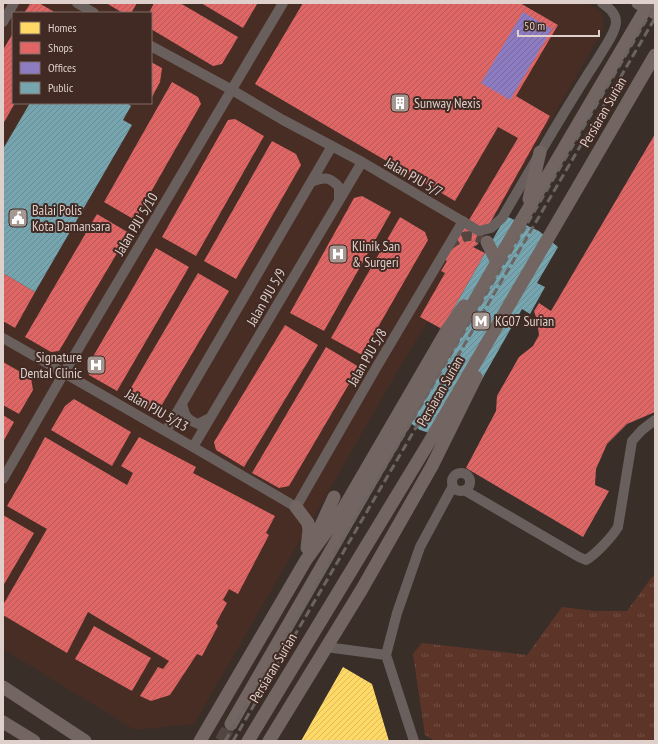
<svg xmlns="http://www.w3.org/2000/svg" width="658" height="744" font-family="'PT Sans Narrow',sans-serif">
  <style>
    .built { fill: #482d25; fill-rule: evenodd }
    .grass { fill: url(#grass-tufts) }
    .homes { fill: url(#homes-hatch) }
    .shops { fill: url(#shops-hatch) }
    .offices { fill: url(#offices-hatch) }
    .public { fill: url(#public-hatch) }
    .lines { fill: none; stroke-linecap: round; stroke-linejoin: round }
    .minor-tunnel { stroke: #534641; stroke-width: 10; stroke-dasharray: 10 5; stroke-linecap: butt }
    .major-tunnel { stroke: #534641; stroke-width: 13; stroke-dasharray: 13 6; stroke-linecap: butt }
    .minor { stroke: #69605d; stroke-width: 10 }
    .major { stroke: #736561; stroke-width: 13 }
    .rail { stroke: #6c6461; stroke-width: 3; stroke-dasharray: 8 4; stroke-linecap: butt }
    .labels { text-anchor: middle; stroke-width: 4; stroke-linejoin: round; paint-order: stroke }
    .poi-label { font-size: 14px; fill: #dfd0cb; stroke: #402a23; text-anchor: start }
    .street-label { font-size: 14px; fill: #dfd0cb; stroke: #402a23 }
  </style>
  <defs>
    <pattern id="grass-tufts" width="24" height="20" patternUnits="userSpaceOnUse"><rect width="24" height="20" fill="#5c3528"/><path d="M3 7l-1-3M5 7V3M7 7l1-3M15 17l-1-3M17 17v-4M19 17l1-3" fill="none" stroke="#735146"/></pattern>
    <pattern id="homes-hatch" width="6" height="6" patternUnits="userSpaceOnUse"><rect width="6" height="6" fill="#ffd966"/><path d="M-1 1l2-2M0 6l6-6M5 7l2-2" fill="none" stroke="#d9ba5e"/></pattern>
    <pattern id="shops-hatch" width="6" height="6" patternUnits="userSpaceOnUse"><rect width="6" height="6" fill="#e06666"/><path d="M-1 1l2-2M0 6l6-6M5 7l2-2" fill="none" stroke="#b15a5a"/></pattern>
    <pattern id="offices-hatch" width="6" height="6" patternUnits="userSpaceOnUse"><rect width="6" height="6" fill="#8e7cc3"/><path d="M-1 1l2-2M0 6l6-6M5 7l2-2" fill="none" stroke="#78699b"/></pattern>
    <pattern id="public-hatch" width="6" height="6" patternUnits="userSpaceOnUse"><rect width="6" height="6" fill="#76a5af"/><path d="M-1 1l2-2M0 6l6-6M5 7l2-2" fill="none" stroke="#698b92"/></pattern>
  </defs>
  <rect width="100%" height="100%" fill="#3a2e29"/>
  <path class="built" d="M 3,3 L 586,3 L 601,11 L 604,28 L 512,188 L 407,355 L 194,724 L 135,730 L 3,649 ZM 13,13 L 151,13 L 151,103 L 13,103 Z"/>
  <path class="grass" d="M 655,573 L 655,741 L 435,741 L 425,735 L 413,654 L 422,643 L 527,655 L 562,607 L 594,611 L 627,611 Z"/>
  <path class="homes" d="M 655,156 L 655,237 L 619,216 Z
    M 622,332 L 655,350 L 655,404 L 599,373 Z
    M 535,456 L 598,493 L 576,530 L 513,492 Z
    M 343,667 L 372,684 L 389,741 L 301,741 Z"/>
  <path class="shops" d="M 35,3 L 39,3 L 56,13 L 24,13 L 30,4 Z
    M 106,3 L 137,3 L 131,13 L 123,13 Z
    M 154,3 L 180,3 L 238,37 L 222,64 L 213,66 L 151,29 L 151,13 L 149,13 Z
    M 201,3 L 257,3 L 257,4 L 243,28 Z
    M 303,3 L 520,3 L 558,25 L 516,96 L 550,116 L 481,239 L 477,245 L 473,247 L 485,253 L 442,329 L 420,317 L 445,273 L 441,271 L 447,261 L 439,257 L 463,230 L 518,138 L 498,127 L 455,201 L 255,84 Z
    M 13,33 L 13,103 L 15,103 L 3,124 L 3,50 Z
    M 151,62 L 162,68 L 160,82 L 151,99 Z
    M 172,82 L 198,97 L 201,104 L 135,220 L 104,202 Z
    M 235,119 L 264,136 L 196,256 L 162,237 L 228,120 Z
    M 655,134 L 655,412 L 627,424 L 607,444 L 596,469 L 595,485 L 609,491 L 583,537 L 466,468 L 496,411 L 497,396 L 519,357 L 533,346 L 539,335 L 537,320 L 534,311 L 536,308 L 539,303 L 551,311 Z
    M 272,141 L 296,154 L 301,165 L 236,279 L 204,261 Z
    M 362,196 L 391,212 L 324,331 L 290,313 L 354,198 Z
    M 97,214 L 129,233 L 59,351 L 51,352 L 25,337 Z
    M 400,217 L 425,232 L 428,240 L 362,355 L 331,338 Z
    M 156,248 L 189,267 L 117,391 L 89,375 L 87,367 Z
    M 3,273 L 35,292 L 15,328 L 3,321 Z
    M 198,273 L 229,291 L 160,408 L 149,411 L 125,398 Z
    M 285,325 L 318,345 L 244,467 L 216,450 L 214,442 Z
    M 326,347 L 359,367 L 289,486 L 279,488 L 252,473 Z
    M 3,362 L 31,378 L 33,390 L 19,414 L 3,405 Z
    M 74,399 L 131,432 L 112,466 L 51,430 L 65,406 Z
    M 3,415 L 14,422 L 3,442 Z
    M 45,437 L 127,485 L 133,473 L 121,466 L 139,437 L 196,467 L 193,473 L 275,516 L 266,533 L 269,535 L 238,594 L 229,589 L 223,600 L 227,603 L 216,623 L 218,626 L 202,656 L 197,654 L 170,695 L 151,701 L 140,696 L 158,667 L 163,669 L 169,661 L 88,612 L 67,653 L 3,615 L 3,605 L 47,529 L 7,506 L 23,478 Z
    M 3,515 L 34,533 L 3,586 Z
    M 94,626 L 151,658 L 132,691 L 75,659 Z"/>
  <path class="offices" d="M 523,12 L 552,29 L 510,100 L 481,83 Z"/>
  <path class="public" d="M 30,103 L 127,103 L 131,106 L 123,120 L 132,125 L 35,292 L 3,273 L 3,149 Z
    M 506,216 L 539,231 L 558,247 L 537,283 L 545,287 L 530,314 L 522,309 L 448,439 L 420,430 L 394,411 L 442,329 Z"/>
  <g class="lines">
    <path class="minor-tunnel" d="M 449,245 C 460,238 468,232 481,239"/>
    <path class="major-tunnel" d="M 221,741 L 231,724"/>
    <path class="minor" d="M 77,3 L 94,13
      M 3,22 L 14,3
      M 151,46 L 232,90 L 283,120 L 362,162 L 479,231 L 491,228 L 502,218 C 533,165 563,112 597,60 C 602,51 616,32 616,22 C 616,13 609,8 602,3
      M 311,182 C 324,177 329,176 339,187 L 339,199
      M 3,338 L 193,447 L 296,507 L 376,368 L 463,221
      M 182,404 C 185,416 186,419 198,424 L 210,418
      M 166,431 L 332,146
      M 193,447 L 362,162
      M452 482a9 9 0 1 1 18 0a9 9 0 1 1-18 0Z
      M 3,479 L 64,373 L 283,3
      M 464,490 L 579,557 L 586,560 C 596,554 612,537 618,527 L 632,441 L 642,430 L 655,420
      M 326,647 L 386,655
      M 414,741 L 386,655 L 397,613 L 420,547 L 453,486"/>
    <path class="major" d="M 638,3 L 655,13
      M 529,199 L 540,152
      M 487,242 L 497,262
      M 296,507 L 308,523 L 309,530 L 307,548
      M 316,536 L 334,497
      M 3,687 L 85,741
      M 3,722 L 34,741
      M 231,724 L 497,262 L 649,3
      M 200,741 L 306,560 L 343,509 L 447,330 L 464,306
      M 248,741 L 428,444 L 655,55
      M 269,741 L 362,589 L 432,466 L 476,377"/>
    <path class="rail" d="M 225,741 L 655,5
      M 233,741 L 655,18"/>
  </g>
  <defs>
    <g id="building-square" transform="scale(1)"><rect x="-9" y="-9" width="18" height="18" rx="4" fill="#a59792" stroke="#402a23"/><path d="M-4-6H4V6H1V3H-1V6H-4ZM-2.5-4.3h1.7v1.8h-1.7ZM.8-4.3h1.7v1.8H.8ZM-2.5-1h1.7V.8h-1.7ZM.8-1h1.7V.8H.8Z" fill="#fff"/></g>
    <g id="civic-square" transform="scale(1)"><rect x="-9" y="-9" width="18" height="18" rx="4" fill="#a59792" stroke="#402a23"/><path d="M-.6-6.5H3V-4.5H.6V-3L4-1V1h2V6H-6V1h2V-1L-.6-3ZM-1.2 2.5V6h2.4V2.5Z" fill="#fff"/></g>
    <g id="hospital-square" transform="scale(1)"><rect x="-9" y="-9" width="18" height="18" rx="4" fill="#a59792" stroke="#402a23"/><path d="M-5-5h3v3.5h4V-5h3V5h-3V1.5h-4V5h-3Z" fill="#fff"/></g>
    <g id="metro-square" transform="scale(1)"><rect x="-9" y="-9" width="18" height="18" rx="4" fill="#a59792" stroke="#402a23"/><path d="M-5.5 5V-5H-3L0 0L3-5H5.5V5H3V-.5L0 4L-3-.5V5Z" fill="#fff"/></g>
  </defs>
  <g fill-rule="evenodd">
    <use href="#building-square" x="400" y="103"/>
    <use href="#civic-square" x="18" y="218"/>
    <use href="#hospital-square" x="338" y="254"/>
    <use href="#metro-square" x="481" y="321"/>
    <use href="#hospital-square" x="96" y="365"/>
  </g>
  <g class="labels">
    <g class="poi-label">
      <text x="414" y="108">Sunway Nexis</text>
      <text x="32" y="215">Balai Polis<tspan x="32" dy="16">Kota Damansara</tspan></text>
      <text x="352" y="251">Klinik San<tspan x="352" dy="16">&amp; Surgeri</tspan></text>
      <text x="495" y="326">KG07 Surian</text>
      <text x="82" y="362" text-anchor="end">Signature<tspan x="82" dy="16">Dental Clinic</tspan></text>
    </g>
    <g class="street-label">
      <text transform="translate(603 112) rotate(-60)" y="5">Persiaran Surian</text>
      <text transform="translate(414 177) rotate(30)" y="5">Jalan PJU 5/7</text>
      <text transform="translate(136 224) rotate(-59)" y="5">Jalan PJU 5/10</text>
      <text transform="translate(266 297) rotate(-60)" y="5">Jalan PJU 5/9</text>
      <text transform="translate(367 357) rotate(-60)" y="5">Jalan PJU 5/8</text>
      <text transform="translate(440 391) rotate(-60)" y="5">Persiaran Surian</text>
      <text transform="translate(157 410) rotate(30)" y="5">Jalan PJU 5/13</text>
      <text transform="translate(273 668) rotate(-59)" y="5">Persiaran Surian</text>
    </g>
  </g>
  <rect width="658" height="744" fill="none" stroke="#dfd0cb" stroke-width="8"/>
  <rect x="12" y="12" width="140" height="92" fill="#402a23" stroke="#806c66"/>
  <rect x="20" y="22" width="20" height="12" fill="#ffd966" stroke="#806c66"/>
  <text x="48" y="32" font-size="12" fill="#dfd0cb">Homes</text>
  <rect x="20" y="42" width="20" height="12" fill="#e06666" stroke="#806c66"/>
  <text x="48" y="52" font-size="12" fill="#dfd0cb">Shops</text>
  <rect x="20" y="62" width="20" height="12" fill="#8e7cc3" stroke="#806c66"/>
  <text x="48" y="72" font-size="12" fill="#dfd0cb">Offices</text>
  <rect x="20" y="82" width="20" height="12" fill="#76a5af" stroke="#806c66"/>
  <text x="48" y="92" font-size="12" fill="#dfd0cb">Public</text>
  <path d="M518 30v6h81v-6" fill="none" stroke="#dfd0cb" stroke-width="2"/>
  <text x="524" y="30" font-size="12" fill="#dfd0cb" stroke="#402a23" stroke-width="3" paint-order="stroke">50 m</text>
</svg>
